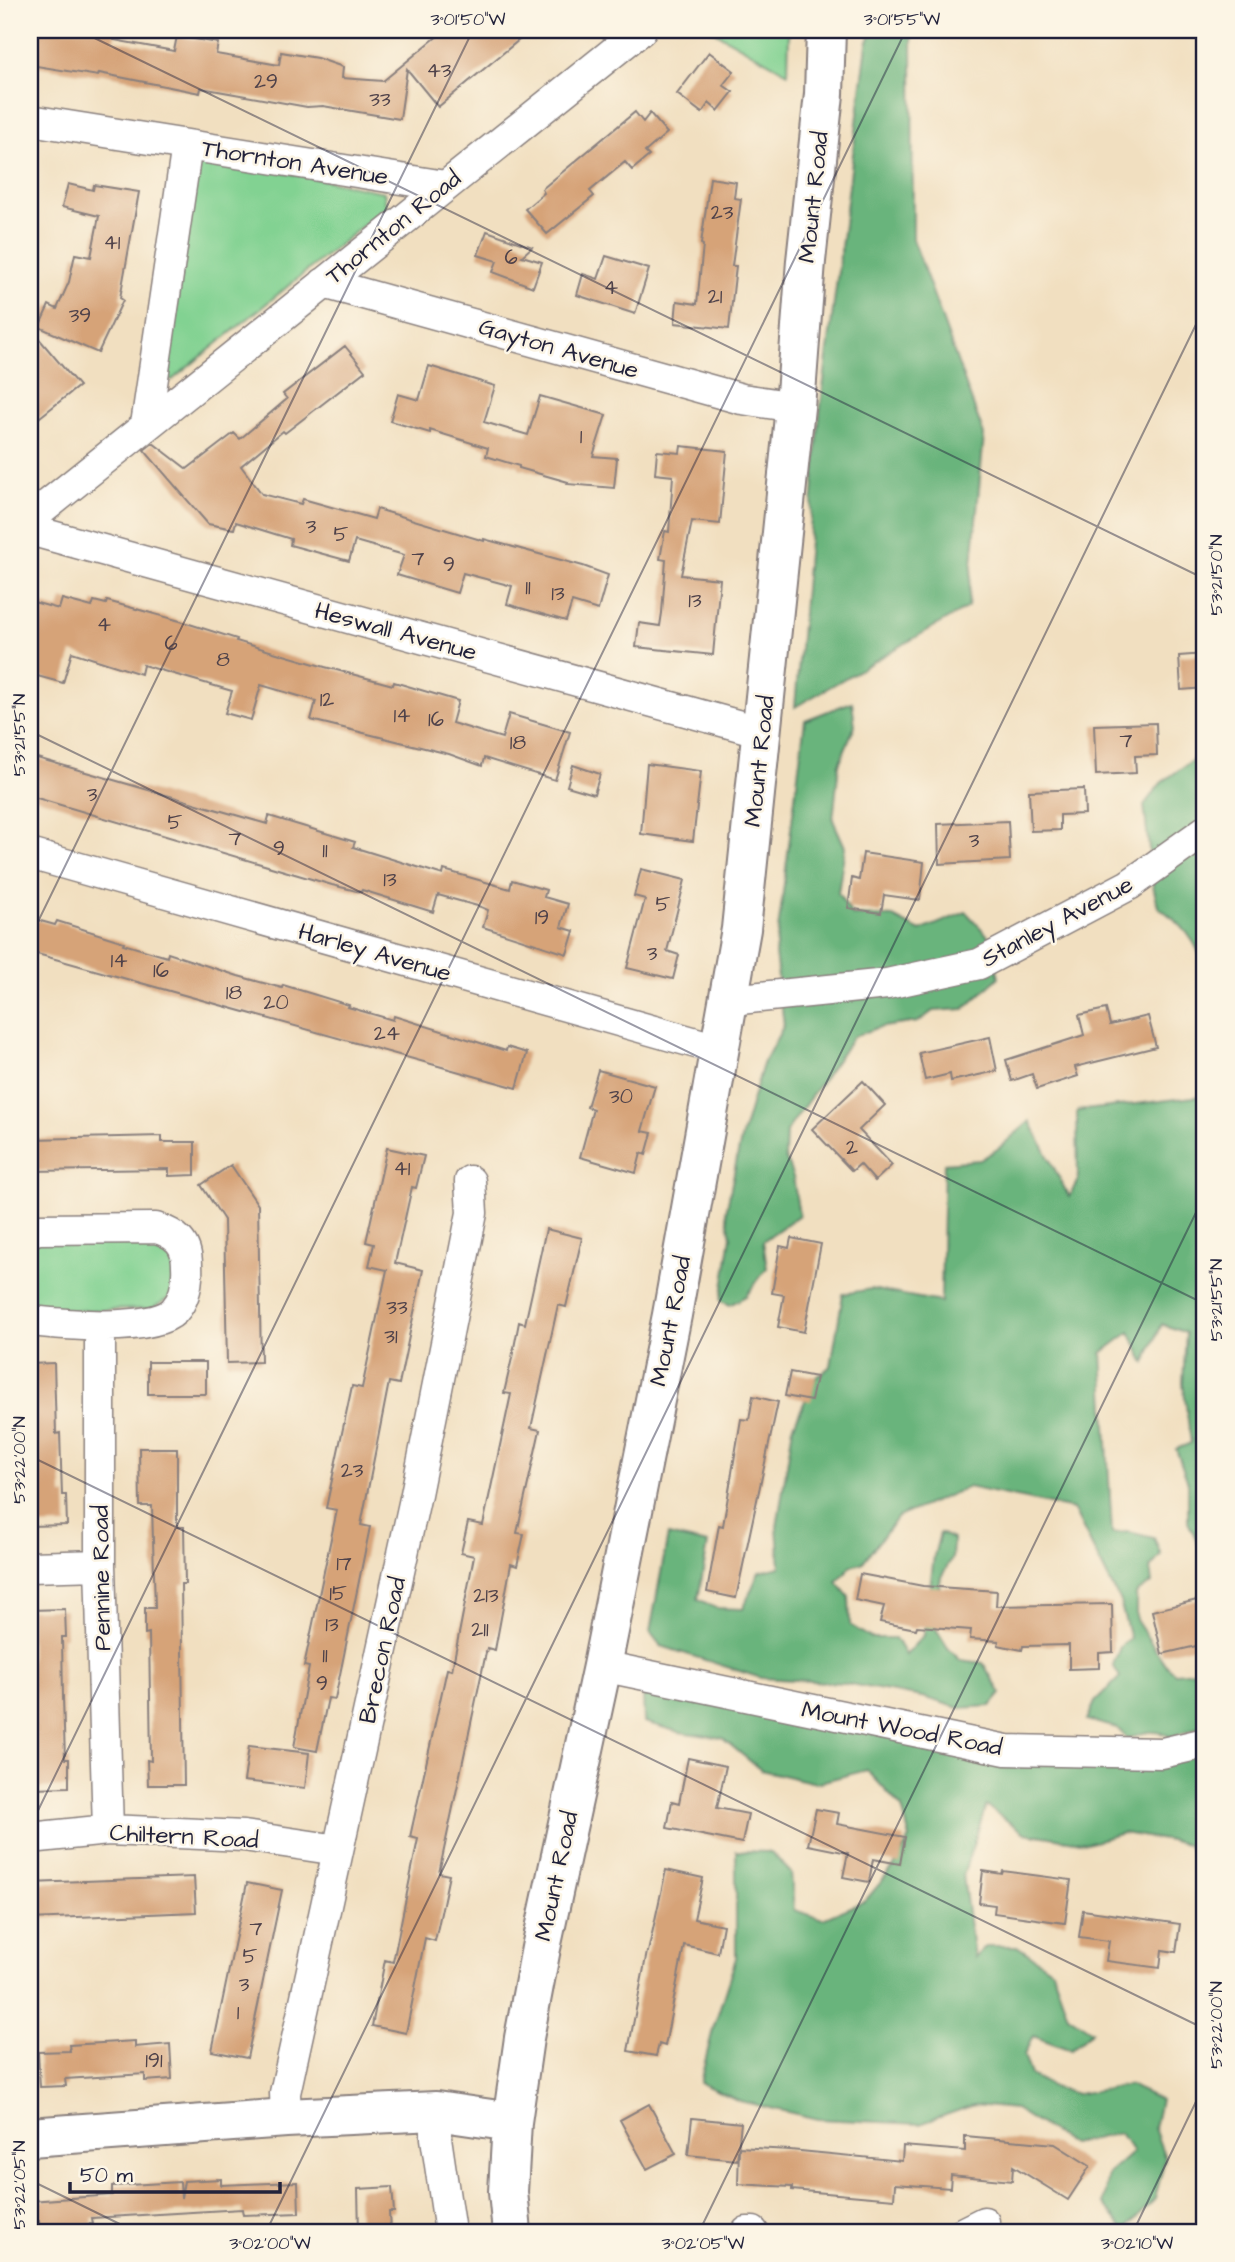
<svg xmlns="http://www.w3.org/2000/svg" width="1235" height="2262" font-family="'Architects Daughter',sans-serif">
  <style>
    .green { fill: #82d292; stroke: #527a66; stroke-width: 2 }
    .forest { fill: #69b47c; stroke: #466b5c; stroke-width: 2 }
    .building { fill: #d6a378 }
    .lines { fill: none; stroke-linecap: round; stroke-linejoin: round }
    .street-casing { stroke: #8a807e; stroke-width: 33 }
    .secondary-casing { stroke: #8a807e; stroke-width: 42 }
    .street { stroke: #fff; stroke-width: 30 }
    .secondary { stroke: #fff; stroke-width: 38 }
    .ticks { fill: none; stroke: #22223b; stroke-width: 2; stroke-opacity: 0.45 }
    .labels { text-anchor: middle; stroke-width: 5; stroke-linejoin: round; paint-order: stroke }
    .number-label { font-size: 21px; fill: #4f424a }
    .street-label { font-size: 24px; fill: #22223b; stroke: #fcf5e5 }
    .neatline { fill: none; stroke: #22223b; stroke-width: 2.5 }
    .ticks-label { font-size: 18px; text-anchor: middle; fill: #22223b }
  </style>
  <rect width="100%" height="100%" fill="#fcf5e5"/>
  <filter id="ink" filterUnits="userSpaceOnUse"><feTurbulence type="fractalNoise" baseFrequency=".0143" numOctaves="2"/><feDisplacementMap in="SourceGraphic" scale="14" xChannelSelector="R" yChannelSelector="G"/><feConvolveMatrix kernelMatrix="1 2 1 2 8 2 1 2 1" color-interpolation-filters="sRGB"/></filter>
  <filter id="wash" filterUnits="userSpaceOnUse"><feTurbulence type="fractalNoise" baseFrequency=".00686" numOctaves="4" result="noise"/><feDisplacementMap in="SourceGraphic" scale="28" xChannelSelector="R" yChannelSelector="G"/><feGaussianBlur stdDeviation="1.57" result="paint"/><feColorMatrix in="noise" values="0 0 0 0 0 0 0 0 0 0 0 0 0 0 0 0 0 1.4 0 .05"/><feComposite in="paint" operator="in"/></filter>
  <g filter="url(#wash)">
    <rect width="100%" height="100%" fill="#f1dfc0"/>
    <path class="green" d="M 711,30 L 789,30 L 788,73 Z
      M 198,155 L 384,192 L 386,207 L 172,380 L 165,377 Z
      M 30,1241 L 173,1243 L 177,1293 L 151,1309 L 56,1311 L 31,1307 Z"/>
    <path class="forest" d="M 873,30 L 912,30 L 913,239 L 984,435 L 968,607 L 795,707 L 820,412 L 867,44 Z
      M 852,702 L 855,725 L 839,764 L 833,820 L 845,847 L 838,893 L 852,915 L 893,917 L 920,931 L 966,912 L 989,937 L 999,977 L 964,1009 L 933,1011 L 918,1022 L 876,1028 L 853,1037 L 786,1132 L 785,1157 L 793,1177 L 799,1215 L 763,1241 L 767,1268 L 746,1296 L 730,1305 L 721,1301 L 731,1236 L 726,1212 L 741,1139 L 763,1064 L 784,1025 L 775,954 L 805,720 Z
      M 1205,751 L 1205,969 C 1197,941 1182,923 1158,907 L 1153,885 L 1144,805 L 1161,783 Z
      M 1205,1092 L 1205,1544 L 1199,1545 L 1188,1522 L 1188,1483 L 1176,1449 L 1191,1443 L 1183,1383 L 1186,1333 L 1162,1324 L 1145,1363 L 1130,1332 L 1102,1353 L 1112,1533 L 1129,1532 L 1154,1538 L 1161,1555 L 1150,1568 L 1152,1583 L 1136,1594 L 1136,1620 L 1165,1664 L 1175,1673 L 1205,1670 L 1205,1722 L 1196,1729 L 1171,1737 C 1156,1729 1143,1731 1128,1739 L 1117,1728 L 1087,1720 L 1095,1702 L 1120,1677 L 1113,1665 L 1120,1647 L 1130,1638 L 1119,1598 L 1116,1594 L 1073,1509 L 968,1487 L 898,1517 L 862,1563 L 851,1566 L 837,1582 L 849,1597 L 850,1625 L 871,1638 L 895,1638 L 905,1655 L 924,1635 L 934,1556 L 940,1533 L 953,1539 L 952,1558 L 941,1577 L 936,1605 L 936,1629 L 948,1648 L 960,1660 L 983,1663 L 1001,1694 L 991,1706 L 959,1708 L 922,1697 L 844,1683 L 761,1678 L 661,1646 L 650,1632 L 668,1535 L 708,1544 L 698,1599 L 716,1608 L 743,1609 L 759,1572 L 780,1567 L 777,1527 L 793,1427 L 816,1377 L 831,1366 L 843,1294 L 871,1289 L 941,1302 L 944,1163 L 980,1160 L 999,1148 L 1030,1121 L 1069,1197 L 1078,1180 L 1077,1111 L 1202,1096 Z
      M 660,1689 L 1004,1760 L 1205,1755 L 1205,1885 L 1188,1844 L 1123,1833 L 1087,1843 L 1025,1833 L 986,1806 L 963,1875 L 974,1958 L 986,1946 L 1017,1946 L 1052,1970 L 1068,2015 L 1092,2031 L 1071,2050 L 1033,2036 L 1024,2055 L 1031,2075 L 1055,2088 L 1077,2094 L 1130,2085 L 1160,2100 L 1154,2128 L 1165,2158 L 1155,2199 L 1125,2231 L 1103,2203 L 1108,2174 L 1133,2152 L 1120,2133 L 1071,2144 L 1015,2109 L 974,2105 L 920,2124 L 818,2119 L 740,2101 L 700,2083 L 713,2029 L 736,1958 L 736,1851 L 771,1852 L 791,1873 L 794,1910 L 823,1919 L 865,1901 L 893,1868 L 910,1838 L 902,1808 L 867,1770 L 816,1783 L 761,1770 L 722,1738 L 679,1732 L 644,1722 L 643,1696 Z"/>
    <g id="blocks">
      <path class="building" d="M 30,30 L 116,30 L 114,40 L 174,51 L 177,36 L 218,43 L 216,54 L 279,65 L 281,52 L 317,58 L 343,67 L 342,78 L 383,81 L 445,30 L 531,30 L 438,107 L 407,69 L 400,119 L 323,106 L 307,107 L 201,88 L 200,93 L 99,73 L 98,76 L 30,65 Z
        M 709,52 L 734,71 L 723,85 L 733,92 L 718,111 L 709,103 L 702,113 L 677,94 Z
        M 635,112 L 643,122 L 650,113 L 667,133 L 645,152 L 649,156 L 632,170 L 625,162 L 590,191 L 594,196 L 547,234 L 525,209 L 544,193 L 542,189 Z
        M 710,178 L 736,182 L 734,198 L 741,199 L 732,266 L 736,266 L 729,329 L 675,323 L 677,301 L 697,304 L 703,245 L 701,244 Z
        M 68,184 L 93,190 L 94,185 L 139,192 L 120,298 L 123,300 L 98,353 L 39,327 L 49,305 L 57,309 L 69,282 L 75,254 L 91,257 L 99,216 L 62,207 Z
        M 487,231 L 532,247 L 522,256 L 542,262 L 533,287 L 493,272 L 497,261 L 478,255 Z
        M 606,256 L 649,269 L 635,314 L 577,295 L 583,274 L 598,279 Z
        M 30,328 L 79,386 L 30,425 Z
        M 345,346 L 365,371 L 285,433 L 283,431 L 241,466 L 262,494 L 301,504 L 303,499 L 374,519 L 377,509 L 484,541 L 484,539 L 583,566 L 608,575 L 598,610 L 572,602 L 566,621 L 507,604 L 512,586 L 463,573 L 457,593 L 397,575 L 404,555 L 355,541 L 349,561 L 290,545 L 291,539 L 236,522 L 234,529 L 208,524 L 144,450 L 153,443 L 187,469 L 234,433 L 240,439 L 287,399 L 283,394 Z
        M 429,366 L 495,386 L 484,422 L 528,435 L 540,396 L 606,415 L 593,456 L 617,458 L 614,488 L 567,484 L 568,482 L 519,468 L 519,466 L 486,456 L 488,448 L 430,430 L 430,433 L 390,421 L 398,394 L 419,400 Z
        M 681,446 L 727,451 L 720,524 L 692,521 L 681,575 L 720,579 L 713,655 L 636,647 L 639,623 L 660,626 L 662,613 L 666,560 L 660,559 L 665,531 L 669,532 L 673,476 L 655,474 L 657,451 L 680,453 Z
        M 62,599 L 92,607 L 94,601 L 106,604 L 107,601 L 180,621 L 237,639 L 236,641 L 325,667 L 393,685 L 394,682 L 458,701 L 452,723 L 502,738 L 509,714 L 570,732 L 555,780 L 484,758 L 482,766 L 449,754 L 311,720 L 316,701 L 261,685 L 251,720 L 225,713 L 232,691 L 143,665 L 141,674 L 72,652 L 63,683 L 30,674 L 30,601 L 59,609 Z
        M 1205,654 L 1205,688 L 1181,690 L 1179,656 Z
        M 1156,723 L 1157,755 L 1135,756 L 1136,773 L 1096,775 L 1094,725 Z
        M 30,756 L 267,824 L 269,816 L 355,842 L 353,847 L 443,875 L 444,870 L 510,889 L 512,880 L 546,890 L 544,897 L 568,904 L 561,927 L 574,931 L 567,954 L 483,927 L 488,910 L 481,907 L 438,895 L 433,912 L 362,890 L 361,892 L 332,885 L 30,796 Z
        M 647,764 L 701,771 L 693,841 L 641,834 Z
        M 573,765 L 600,774 L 594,794 L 567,786 Z
        M 1084,789 L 1085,814 L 1060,815 L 1060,830 L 1031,831 L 1029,791 Z
        M 1008,821 L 1010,860 L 939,864 L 938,824 Z
        M 863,853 L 924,862 L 920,900 L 884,895 L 881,913 L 848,908 L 852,878 L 859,880 Z
        M 641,869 L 685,880 L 667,951 L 679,955 L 673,979 L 627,968 L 645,899 L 634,896 Z
        M 30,918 L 55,925 L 57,921 L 124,942 L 123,944 L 167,957 L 168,953 L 238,976 L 282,988 L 283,985 L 349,1005 L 348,1007 L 393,1020 L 394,1016 L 506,1051 L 507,1047 L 527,1053 L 517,1088 L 30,952 Z
        M 1106,1009 L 1110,1025 L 1148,1016 L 1156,1047 L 1075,1067 L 1078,1076 L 1037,1089 L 1032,1074 L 1012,1081 L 1006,1060 L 1084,1035 L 1079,1015 Z
        M 990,1037 L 997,1071 L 951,1081 L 950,1074 L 925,1080 L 919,1053 Z
        M 598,1070 L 655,1086 L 642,1131 L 652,1133 L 646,1155 L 641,1153 L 636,1173 L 580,1157 L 593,1109 L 587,1107 Z
        M 863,1081 L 885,1105 L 859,1130 L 892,1165 L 875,1181 L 860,1164 L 852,1171 L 812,1129 Z
        M 162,1136 L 162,1142 L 195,1142 L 195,1175 L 169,1176 L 169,1169 L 30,1171 L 32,1139 Z
        M 387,1148 L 424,1156 L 416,1188 L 412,1187 L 395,1263 L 423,1270 L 399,1384 L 389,1382 L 361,1525 L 370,1527 L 335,1699 L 328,1698 L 317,1751 L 294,1747 L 309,1667 L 304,1666 L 337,1510 L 326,1508 L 352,1386 L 362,1388 L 387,1270 L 369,1266 L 374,1244 L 366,1242 Z
        M 231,1165 L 258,1205 L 261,1362 L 227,1363 L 224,1220 L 201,1185 Z
        M 546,1229 L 582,1238 L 566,1307 L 558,1305 L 531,1428 L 540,1430 L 517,1533 L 524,1534 L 517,1566 L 511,1564 L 495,1650 L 487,1648 L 439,1873 L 449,1875 L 435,1941 L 425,1938 L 406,2033 L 372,2026 L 385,1960 L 393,1962 L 418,1839 L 410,1837 L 447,1669 L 452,1670 L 474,1556 L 461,1553 L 468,1522 L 483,1525 L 511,1394 L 504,1393 L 512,1358 L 519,1322 L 525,1324 Z
        M 791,1238 L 821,1244 L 804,1332 L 778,1327 L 784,1295 L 772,1293 L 780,1246 L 789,1248 Z
        M 148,1362 L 206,1362 L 206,1394 L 148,1394 Z
        M 54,1363 L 56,1434 L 60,1433 L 62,1495 L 66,1495 L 67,1525 L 30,1526 L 30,1364 Z
        M 790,1372 L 816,1377 L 811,1401 L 785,1396 Z
        M 753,1396 L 778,1402 L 736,1598 L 707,1592 L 719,1525 L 723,1526 L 741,1419 L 749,1420 Z
        M 139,1448 L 177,1448 L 177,1527 L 184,1527 L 185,1584 L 181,1584 L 184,1785 L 148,1785 L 147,1760 L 151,1761 L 149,1633 L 145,1634 L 145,1608 L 155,1608 L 152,1506 L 140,1506 Z
        M 860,1574 L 923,1586 L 997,1591 L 996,1606 L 1112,1604 L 1113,1652 L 1099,1653 L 1099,1668 L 1069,1669 L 1069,1645 L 1023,1646 L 1022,1650 L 998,1645 L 999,1641 L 970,1639 L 971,1630 L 917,1626 L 916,1629 L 880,1622 L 884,1606 L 855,1600 Z
        M 1205,1598 L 1205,1644 L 1162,1654 L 1152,1611 Z
        M 65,1609 L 66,1637 L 62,1637 L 63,1698 L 65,1759 L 69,1759 L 69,1787 L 32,1788 L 30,1610 Z
        M 249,1746 L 309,1753 L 305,1788 L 244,1781 Z
        M 688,1758 L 726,1766 L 717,1808 L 748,1814 L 742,1843 L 667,1828 L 672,1801 L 679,1803 Z
        M 816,1809 L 839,1813 L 837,1824 L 905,1837 L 900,1864 L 873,1859 L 869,1882 L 843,1877 L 848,1853 L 808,1845 Z
        M 666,1870 L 703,1878 L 694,1919 L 723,1925 L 718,1953 L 684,1945 L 665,2046 L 659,2044 L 656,2056 L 628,2051 L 647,1952 L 648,1952 Z
        M 983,1871 L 1002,1874 L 1003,1871 L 1071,1880 L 1065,1923 L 994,1913 L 995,1905 L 979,1903 Z
        M 194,1877 L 196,1912 L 30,1919 L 30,1883 Z
        M 247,1883 L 282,1890 L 247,2058 L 212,2051 Z
        M 1083,1910 L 1180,1924 L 1176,1952 L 1162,1950 L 1160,1968 L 1106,1961 L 1109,1941 L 1079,1937 Z
        M 135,2041 L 135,2047 L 170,2044 L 172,2079 L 145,2081 L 145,2074 L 65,2079 L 66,2086 L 40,2087 L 38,2052 L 70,2051 L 69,2045 Z
        M 649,2104 L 676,2154 L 647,2169 L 620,2120 Z
        M 692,2118 L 741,2123 L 737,2160 L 688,2155 Z
        M 965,2136 L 1055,2144 L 1090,2166 L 1068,2200 L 1013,2166 L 1012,2181 L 951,2175 L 950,2188 L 895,2184 L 894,2199 L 792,2190 L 792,2187 L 738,2184 L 739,2147 L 790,2150 L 902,2161 L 903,2146 L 965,2151 Z
        M 221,2179 L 221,2185 L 298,2182 L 299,2213 L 243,2215 L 242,2209 L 92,2218 L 93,2224 L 40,2228 L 39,2221 L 31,2221 L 30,2201 L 112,2195 L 112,2186 L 180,2182 L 181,2198 L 184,2181 Z
        M 392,2187 L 394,2212 L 389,2212 L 390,2232 L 359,2232 L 358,2189 Z"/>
    </g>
  </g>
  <g filter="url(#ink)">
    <use href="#blocks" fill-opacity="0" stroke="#8a807e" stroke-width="2"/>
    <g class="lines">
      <g class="street-casing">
        <path id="street" d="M 30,120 L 445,186
          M 324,283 L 742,399 L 795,407
          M 146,425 L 187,145
          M 30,519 L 641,30
          M 30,530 L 762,732
          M 30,854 L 721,1050
          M 730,1000 L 887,984 L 979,964 L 1129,885 L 1205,831
          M 30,1232 L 38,1229 L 156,1228 C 176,1234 187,1243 187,1265 C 188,1282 186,1298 174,1311 C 152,1333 60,1324 30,1321
          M 100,1326 L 100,1565 L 108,1830
          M 30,1567 L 100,1565
          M 602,1666 L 1006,1750 L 1162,1753 L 1205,1743
          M 30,1838 L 108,1830 L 178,1833 L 244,1836 L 338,1850
          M 436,2111 L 436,2138 L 450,2232
          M 286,2118 L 285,2093 L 416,1494 L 472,1213 L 470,1181
          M 747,2232 L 753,2232
          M 964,2232 L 984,2222"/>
      </g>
      <g class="secondary-casing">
        <path id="secondary" d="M 30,2137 L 286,2118 L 436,2111 L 512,2122
          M 512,2232 L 508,2192 L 512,2122 L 524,2038 L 541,1948 L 602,1666 L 672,1315 L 741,929 L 795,407 L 806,261 L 824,94 L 826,30"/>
      </g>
      <use href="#street" class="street"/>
      <use href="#secondary" class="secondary"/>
    </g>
  </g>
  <path class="ticks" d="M 78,30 L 1205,579M 30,49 L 39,30M 30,731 L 1205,1304M 30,938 L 473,30M 30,1456 L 1205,2029M 30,1827 L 906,30M 30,2180 L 136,2232M 266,2232 L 1205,306M 699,2232 L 1205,1194M 1133,2232 L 1205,2083"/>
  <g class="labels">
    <g class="number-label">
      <text x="439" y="77">43</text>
      <text x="266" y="88">29</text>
      <text x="380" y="106">33</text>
      <text x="722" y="219">23</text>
      <text x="112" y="249">41</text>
      <text x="511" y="264">6</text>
      <text x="611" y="294">4</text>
      <text x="715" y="303">21</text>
      <text x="80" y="322">39</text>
      <text x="581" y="443">1</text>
      <text x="311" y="533">3</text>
      <text x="341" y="541">5</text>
      <text x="418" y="565">7</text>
      <text x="449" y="571">9</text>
      <text x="528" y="594">11</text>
      <text x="558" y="600">13</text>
      <text x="695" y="607">13</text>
      <text x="104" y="631">4</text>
      <text x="171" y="650">6</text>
      <text x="223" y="666">8</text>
      <text x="327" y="706">12</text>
      <text x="402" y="722">14</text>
      <text x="436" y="726">16</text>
      <text x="1126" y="747">7</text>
      <text x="518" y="749">18</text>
      <text x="92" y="801">3</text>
      <text x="175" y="829">5</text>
      <text x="235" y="845">7</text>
      <text x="974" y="847">3</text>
      <text x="279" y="855">9</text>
      <text x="325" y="857">11</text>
      <text x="390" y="886">13</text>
      <text x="663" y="911">5</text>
      <text x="542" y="924">19</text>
      <text x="652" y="960">3</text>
      <text x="119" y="967">14</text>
      <text x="161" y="977">16</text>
      <text x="234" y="999">18</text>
      <text x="276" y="1009">20</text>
      <text x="387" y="1040">24</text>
      <text x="621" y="1103">30</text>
      <text x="852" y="1154">2</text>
      <text x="402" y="1175">41</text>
      <text x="397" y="1314">33</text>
      <text x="391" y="1343">31</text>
      <text x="352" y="1477">23</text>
      <text x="344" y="1570">17</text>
      <text x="338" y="1600">15</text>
      <text x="486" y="1602">213</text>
      <text x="332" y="1631">13</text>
      <text x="480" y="1636">211</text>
      <text x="325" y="1662">11</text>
      <text x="322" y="1690">9</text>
      <text x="256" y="1935">7</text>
      <text x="250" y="1963">5</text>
      <text x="244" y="1991">3</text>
      <text x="238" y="2019">1</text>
      <text x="154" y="2067">191</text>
    </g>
    <g class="street-label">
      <text transform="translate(295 162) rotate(9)" y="8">Thornton Avenue</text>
      <text transform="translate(813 197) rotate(-84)" y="8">Mount Road</text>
      <text transform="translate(393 227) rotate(-39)" y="8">Thornton Road</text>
      <text transform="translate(559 348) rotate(16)" y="8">Gayton Avenue</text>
      <text transform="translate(396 631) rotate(15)" y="8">Heswall Avenue</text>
      <text transform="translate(759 761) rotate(-84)" y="8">Mount Road</text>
      <text transform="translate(1057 921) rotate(-28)" y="8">Stanley Avenue</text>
      <text transform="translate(375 952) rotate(16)" y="8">Harley Avenue</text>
      <text transform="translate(670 1321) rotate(-79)" y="8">Mount Road</text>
      <text transform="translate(101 1578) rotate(-91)" y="8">Pennine Road</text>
      <text transform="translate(382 1650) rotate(-78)" y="8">Brecon Road</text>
      <text transform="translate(902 1728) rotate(11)" y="8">Mount Wood Road</text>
      <text transform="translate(184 1836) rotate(3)" y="8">Chiltern Road</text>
      <text transform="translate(556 1876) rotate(-78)" y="8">Mount Road</text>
    </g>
  </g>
  <rect width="1235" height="2262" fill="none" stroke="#fcf5e5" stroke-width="77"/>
  <path d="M70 2182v10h210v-10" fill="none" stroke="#22223b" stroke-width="3.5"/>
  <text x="80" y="2182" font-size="21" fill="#22223b" stroke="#fcf5e5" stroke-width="5" paint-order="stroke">50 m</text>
  <rect x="38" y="38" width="1158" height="2186" class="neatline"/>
  <g class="ticks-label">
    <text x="468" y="25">3°01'50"W</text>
    <text x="902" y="25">3°01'55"W</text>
    <text transform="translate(1216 575) rotate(-90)" y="6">53°21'50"N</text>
    <text transform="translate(19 735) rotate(-90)" y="6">53°21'55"N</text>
    <text transform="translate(1216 1300) rotate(-90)" y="6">53°21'55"N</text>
    <text transform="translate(19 1460) rotate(-90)" y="6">53°22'00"N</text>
    <text transform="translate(1216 2025) rotate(-90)" y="6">53°22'00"N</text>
    <text transform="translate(19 2185) rotate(-90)" y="6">53°22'05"N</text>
    <text x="270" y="2249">3°02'00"W</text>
    <text x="703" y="2249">3°02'05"W</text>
    <text x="1137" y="2249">3°02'10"W</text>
  </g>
</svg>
